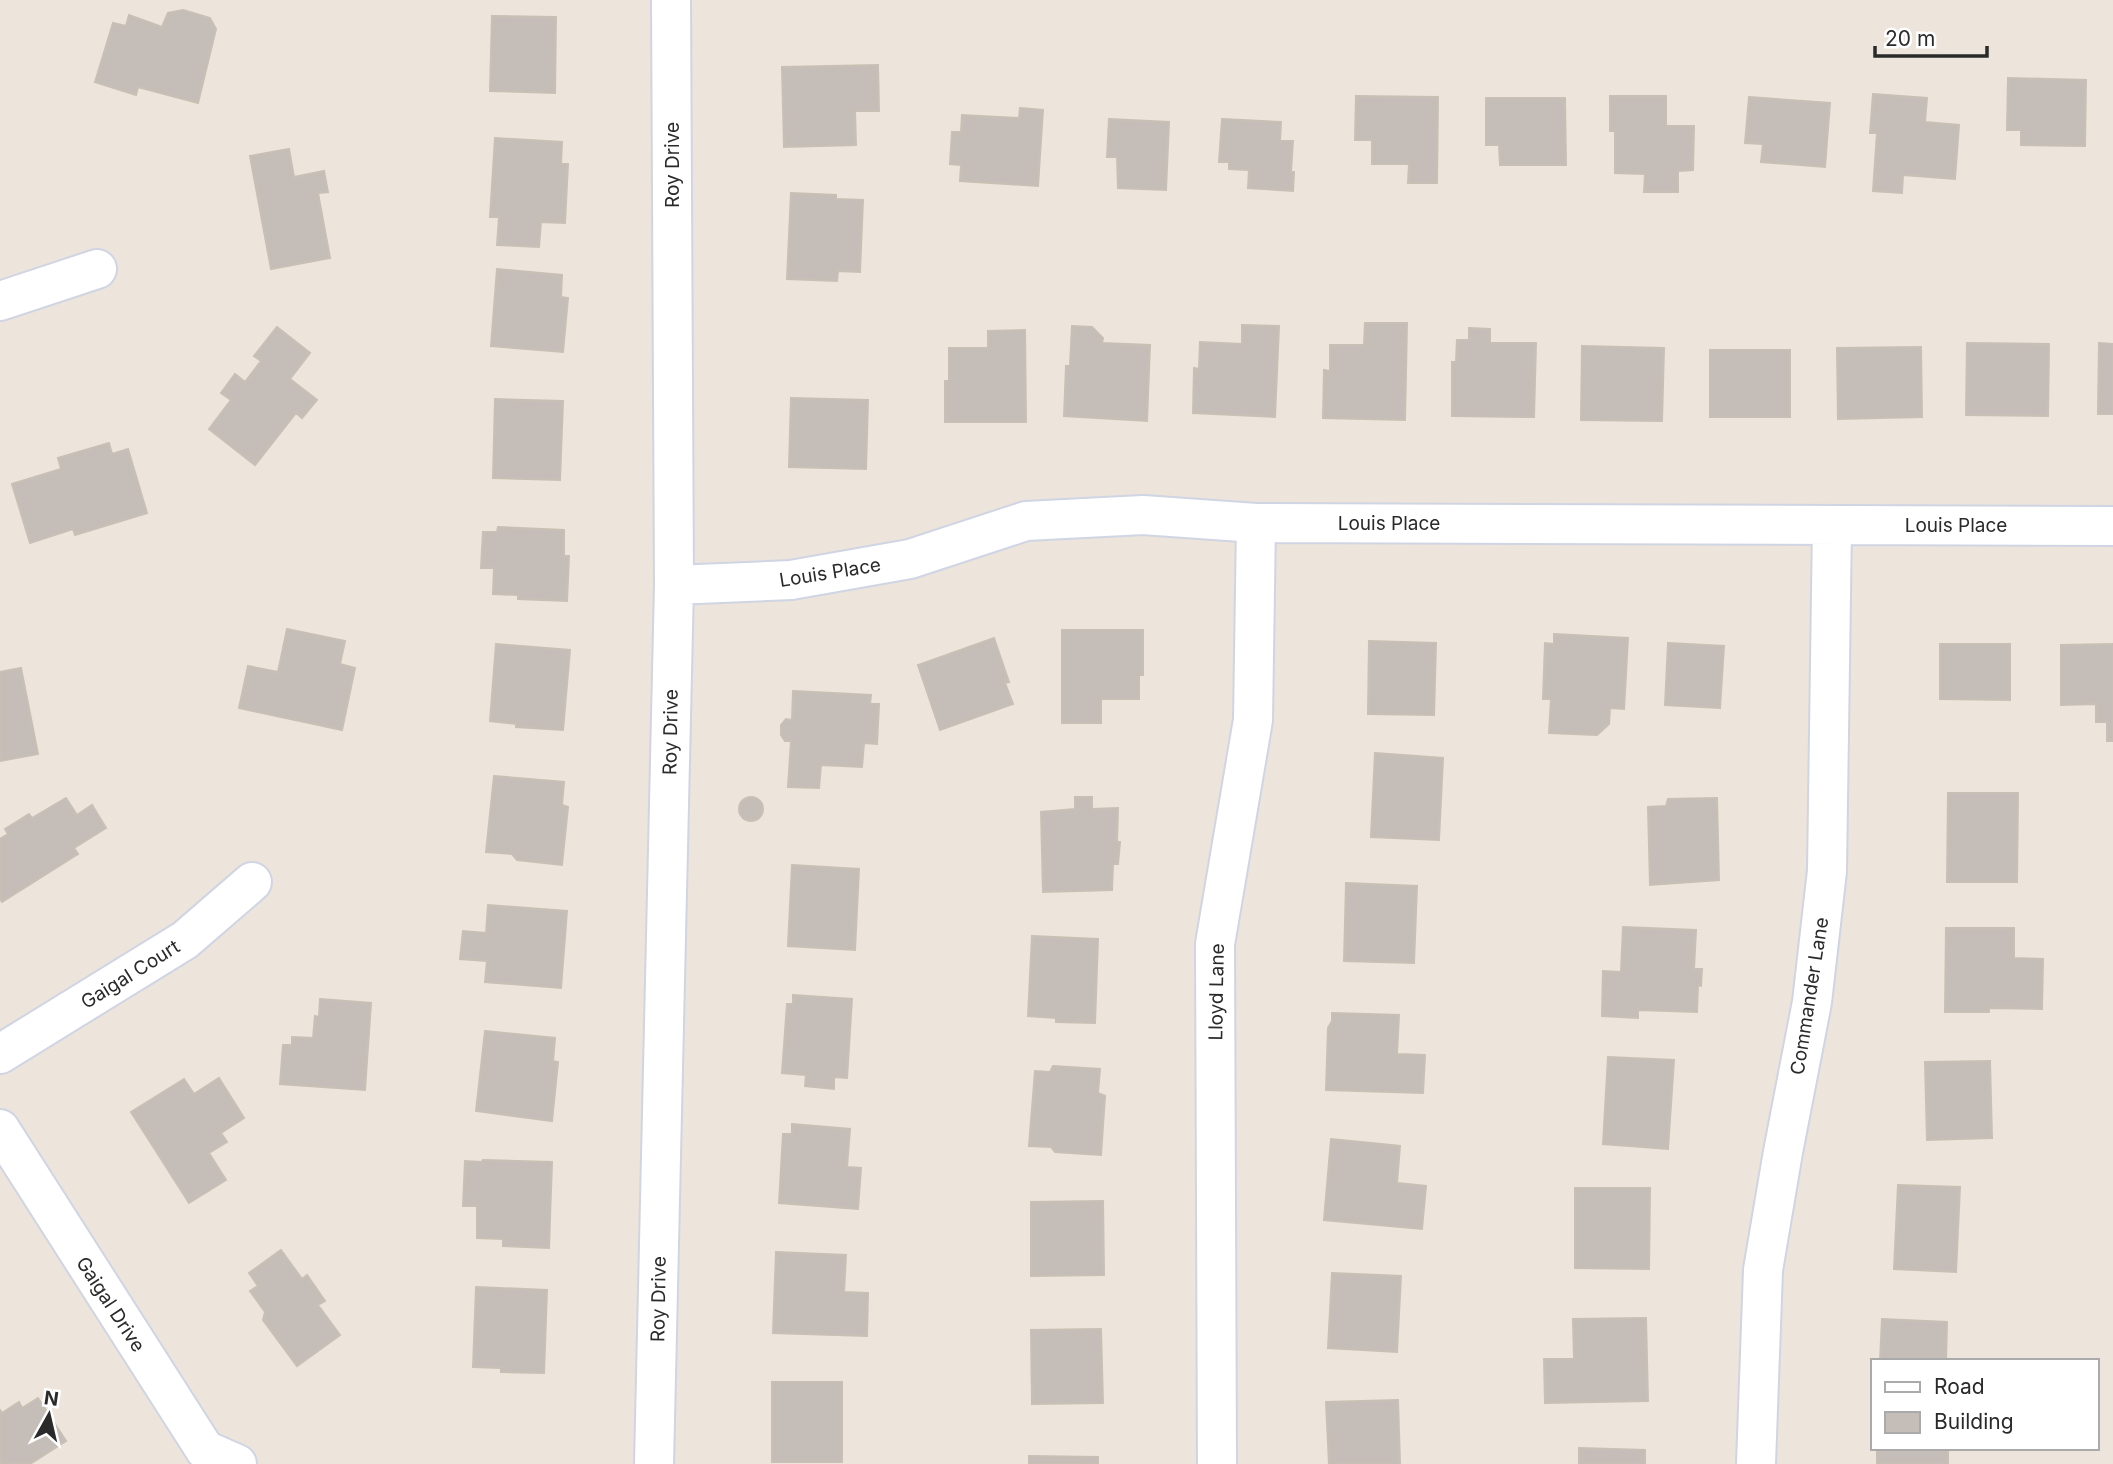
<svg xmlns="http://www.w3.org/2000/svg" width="2113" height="1464" font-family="Inter,sans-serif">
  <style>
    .building { fill: #c5beb8; stroke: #c8c0b4; stroke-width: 2 }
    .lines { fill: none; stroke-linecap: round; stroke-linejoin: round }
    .minor-casing { stroke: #d0d5e3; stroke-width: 42 }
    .minor { stroke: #fff; stroke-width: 38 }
    .labels { text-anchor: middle; stroke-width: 5; stroke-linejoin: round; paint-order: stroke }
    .street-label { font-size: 19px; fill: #2a2a2a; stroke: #fff }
  </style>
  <rect width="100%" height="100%" fill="#ede4db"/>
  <path class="building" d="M 183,10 L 210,18 L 216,29 L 198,103 L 138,87 L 136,95 L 95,82 L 113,23 L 126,26 L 129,15 L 162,27 L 168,13 Z
    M 492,16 L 556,17 L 555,93 L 490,91 Z
    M 878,65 L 879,111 L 855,111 L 856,145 L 784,147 L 782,67 Z
    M 2008,78 L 2086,80 L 2085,146 L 2021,145 L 2021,130 L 2007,130 Z
    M 1873,94 L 1927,98 L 1925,122 L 1959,125 L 1955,179 L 1903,175 L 1902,193 L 1873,191 L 1877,133 L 1870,133 Z
    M 1356,96 L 1438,97 L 1437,183 L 1408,183 L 1409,164 L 1372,164 L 1372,140 L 1355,140 Z
    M 1610,96 L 1666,96 L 1666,126 L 1694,126 L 1693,170 L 1678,171 L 1678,192 L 1644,192 L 1645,174 L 1615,173 L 1615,131 L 1610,131 Z
    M 1749,97 L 1830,103 L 1825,167 L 1761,162 L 1763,144 L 1745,143 Z
    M 1486,98 L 1565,98 L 1566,165 L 1500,165 L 1499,145 L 1486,145 Z
    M 1020,108 L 1043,110 L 1038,186 L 960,181 L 961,165 L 950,164 L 952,132 L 961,132 L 962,115 L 1019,118 Z
    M 1109,119 L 1169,122 L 1166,190 L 1118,188 L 1117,157 L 1107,157 Z
    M 1222,119 L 1281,122 L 1280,141 L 1293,141 L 1291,172 L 1294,172 L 1293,191 L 1248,188 L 1249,170 L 1229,169 L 1229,162 L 1219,162 Z
    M 495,138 L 562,142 L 561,164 L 568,164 L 565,223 L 541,222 L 539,247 L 497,245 L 499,217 L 490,217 Z
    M 289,149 L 294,177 L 324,171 L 328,192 L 318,193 L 330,258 L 271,269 L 250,156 Z
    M 791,193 L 836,195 L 836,199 L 863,200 L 860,272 L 838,271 L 837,281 L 787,279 Z
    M 497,269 L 562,275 L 561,297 L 568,298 L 563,352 L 491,346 Z
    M 1365,323 L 1407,323 L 1405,420 L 1323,418 L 1324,370 L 1330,371 L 1330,345 L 1364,345 Z
    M 1242,325 L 1279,326 L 1275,417 L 1193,413 L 1194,368 L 1199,369 L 1200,342 L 1242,344 Z
    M 1072,326 L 1092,327 L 1103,338 L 1102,343 L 1150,345 L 1147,421 L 1064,416 L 1066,366 L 1070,366 Z
    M 277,327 L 310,353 L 290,379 L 317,400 L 302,418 L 296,413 L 255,465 L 209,429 L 231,400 L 221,393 L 235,374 L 245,382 L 261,361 L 254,356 Z
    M 1469,328 L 1490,329 L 1490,343 L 1536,343 L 1534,417 L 1452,416 L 1452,362 L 1456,362 L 1457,340 L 1469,340 Z
    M 1025,330 L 1026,422 L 945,422 L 945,381 L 949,381 L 949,348 L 988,348 L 988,331 Z
    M 1967,343 L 2049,344 L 2048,416 L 1966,415 Z
    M 2099,343 L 2113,344 L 2113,414 L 2098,414 Z
    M 1582,346 L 1664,348 L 1662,421 L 1581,420 Z
    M 1921,347 L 1922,417 L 1838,419 L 1837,348 Z
    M 1710,350 L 1790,350 L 1790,417 L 1710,417 Z
    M 791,398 L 868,400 L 866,469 L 789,467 Z
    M 495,399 L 563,401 L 560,480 L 493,478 Z
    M 109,443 L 112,454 L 128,449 L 147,513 L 75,535 L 73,529 L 30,543 L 12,484 L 61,469 L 58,458 Z
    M 498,527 L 564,530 L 564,556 L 569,556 L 567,601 L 518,599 L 518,595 L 493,594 L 494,568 L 481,568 L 483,532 L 497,532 Z
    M 287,629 L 345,641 L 340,664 L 355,668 L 342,730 L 239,708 L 248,666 L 278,672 Z
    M 1062,630 L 1143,630 L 1143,675 L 1139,675 L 1139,699 L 1101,699 L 1101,723 L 1062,723 Z
    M 1554,634 L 1628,638 L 1624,709 L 1610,708 L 1609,724 L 1597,735 L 1549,733 L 1551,699 L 1543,699 L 1545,643 L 1554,644 Z
    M 994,638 L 1009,682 L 1005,683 L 1013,704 L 940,730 L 918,665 Z
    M 1369,641 L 1436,643 L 1434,715 L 1368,714 Z
    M 1668,643 L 1724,646 L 1720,708 L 1665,705 Z
    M 496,644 L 570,650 L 563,730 L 516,727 L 516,724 L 490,721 Z
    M 1940,644 L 2010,644 L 2010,700 L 1940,699 Z
    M 2113,644 L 2113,741 L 2107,741 L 2107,722 L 2096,722 L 2096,704 L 2061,705 L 2061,645 Z
    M 21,668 L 38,754 L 0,761 L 0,672 Z
    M 793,691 L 871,695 L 870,704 L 879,704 L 877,744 L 864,743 L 862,767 L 821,765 L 819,788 L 788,787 L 791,741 L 785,741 L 781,735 L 781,725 L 786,719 L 792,720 Z
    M 1375,753 L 1443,758 L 1439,840 L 1371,837 Z
    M 494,776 L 564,782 L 562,805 L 568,807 L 562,865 L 517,860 L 512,854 L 486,852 Z
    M 1948,793 L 2018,793 L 2017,882 L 1947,882 Z
    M739 809a12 12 0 1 1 24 0a12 12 0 1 1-24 0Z
    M 1075,797 L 1092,797 L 1092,809 L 1118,808 L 1117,842 L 1120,842 L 1118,864 L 1113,864 L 1112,890 L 1043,892 L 1041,812 L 1075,809 Z
    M 66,798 L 77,815 L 92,805 L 106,828 L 74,848 L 78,854 L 2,902 L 0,899 L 0,839 L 8,834 L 5,829 L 29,814 L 32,818 Z
    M 1717,798 L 1719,880 L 1650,885 L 1648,807 L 1666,806 L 1668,799 Z
    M 792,865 L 859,869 L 855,950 L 788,946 Z
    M 1346,883 L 1417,886 L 1414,963 L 1344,961 Z
    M 488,905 L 567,911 L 561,988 L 485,982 L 487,961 L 460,959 L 463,931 L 486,933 Z
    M 1623,927 L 1696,930 L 1694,969 L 1702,969 L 1701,986 L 1698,985 L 1697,1012 L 1638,1010 L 1638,1018 L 1602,1016 L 1603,971 L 1621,972 Z
    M 1946,928 L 2014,928 L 2014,958 L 2043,959 L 2042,1009 L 1989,1008 L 1989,1012 L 1945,1012 Z
    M 1032,936 L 1098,939 L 1095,1023 L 1056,1022 L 1056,1018 L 1028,1016 Z
    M 793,995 L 852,999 L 847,1078 L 834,1077 L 834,1089 L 805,1086 L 806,1075 L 782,1073 L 787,1004 L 793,1004 Z
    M 320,999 L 371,1003 L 365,1090 L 280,1084 L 283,1045 L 292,1045 L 292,1037 L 313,1038 L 315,1016 L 319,1017 Z
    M 1332,1013 L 1399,1015 L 1397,1054 L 1425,1055 L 1423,1093 L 1326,1090 L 1328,1028 L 1332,1021 Z
    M 485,1031 L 555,1038 L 553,1061 L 558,1062 L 552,1121 L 476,1111 Z
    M 1608,1057 L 1674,1060 L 1668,1149 L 1603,1144 Z
    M 1990,1061 L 1992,1138 L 1927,1140 L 1925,1062 Z
    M 1053,1066 L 1100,1069 L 1098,1093 L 1105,1096 L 1101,1155 L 1055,1152 L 1051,1147 L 1029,1146 L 1035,1071 L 1050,1072 Z
    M 219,1078 L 244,1118 L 221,1133 L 227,1142 L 209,1153 L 226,1180 L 189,1203 L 131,1112 L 184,1079 L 194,1094 Z
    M 792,1124 L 850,1129 L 847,1167 L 861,1168 L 858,1209 L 779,1203 L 783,1134 L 792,1134 Z
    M 1331,1139 L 1400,1146 L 1397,1183 L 1426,1186 L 1422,1229 L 1324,1220 Z
    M 483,1160 L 552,1162 L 549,1248 L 503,1246 L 503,1239 L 477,1238 L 477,1206 L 463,1206 L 465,1161 L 482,1162 Z
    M 1898,1185 L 1960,1187 L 1956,1272 L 1894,1269 Z
    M 1575,1188 L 1650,1188 L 1649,1269 L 1575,1268 Z
    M 1103,1201 L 1104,1275 L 1031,1276 L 1031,1202 Z
    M 281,1250 L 302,1279 L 307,1275 L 325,1301 L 318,1305 L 340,1335 L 297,1366 L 263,1320 L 265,1312 L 250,1291 L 258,1286 L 249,1273 Z
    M 776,1252 L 846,1255 L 844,1292 L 868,1293 L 867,1336 L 773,1333 Z
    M 1332,1273 L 1401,1276 L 1397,1352 L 1328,1348 Z
    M 476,1287 L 547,1290 L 544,1373 L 501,1372 L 501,1368 L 473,1367 Z
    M 1646,1318 L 1648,1401 L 1545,1403 L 1544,1359 L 1574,1359 L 1573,1319 Z
    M 1882,1319 L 1947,1322 L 1946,1361 L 1880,1361 Z
    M 1101,1329 L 1103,1403 L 1032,1404 L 1031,1330 Z
    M 772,1382 L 842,1382 L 842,1462 L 772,1462 Z
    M 38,1398 L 66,1441 L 30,1464 L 0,1464 L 0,1410 L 2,1413 L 19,1402 L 22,1408 Z
    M 1398,1400 L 1400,1464 L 1329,1464 L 1326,1402 Z
    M 1579,1448 L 1645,1450 L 1645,1464 L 1579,1464 Z
    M 1877,1448 L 1948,1448 L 1948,1464 L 1877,1464 Z
    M 1029,1456 L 1098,1457 L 1098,1464 L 1029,1464 Z"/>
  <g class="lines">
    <g class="minor-casing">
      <path id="minor" d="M 0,301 L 97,269
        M 674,585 L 791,580 L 910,559 L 1026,521 L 1143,515 L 1256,523 L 2113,526
        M 0,1054 L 185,940 L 252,882
        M 0,1129 L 205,1450 L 237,1464
        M 654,1464 L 674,585 L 671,0
        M 1217,1464 L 1215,944 L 1253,720 L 1256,523
        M 1756,1464 L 1763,1270 L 1783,1152 L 1812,1002 L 1827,871 L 1832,525"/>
    </g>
    <use href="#minor" class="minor"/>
  </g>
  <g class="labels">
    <g class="street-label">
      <text transform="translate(672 165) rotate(-90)" y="7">Roy Drive</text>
      <text x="1389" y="530">Louis Place</text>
      <text x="1956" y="532">Louis Place</text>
      <text transform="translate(830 572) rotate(-9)" y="7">Louis Place</text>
      <text transform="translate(670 732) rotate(-89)" y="7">Roy Drive</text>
      <text transform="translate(130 974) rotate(-32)" y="7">Gaigal Court</text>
      <text transform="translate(1216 992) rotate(-89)" y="7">Lloyd Lane</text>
      <text transform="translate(1809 996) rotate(-81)" y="7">Commander Lane</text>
      <text transform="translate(658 1299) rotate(-89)" y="7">Roy Drive</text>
      <text transform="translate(111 1304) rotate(57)" y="7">Gaigal Drive</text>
    </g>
  </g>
  <rect x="1871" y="1359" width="228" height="91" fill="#ffffff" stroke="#aaaaaa" stroke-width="2"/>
  <rect x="1885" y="1382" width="35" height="10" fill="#ffffff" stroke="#aaaaaa" stroke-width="2"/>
  <text x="1934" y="1394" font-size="21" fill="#2a2a2a">Road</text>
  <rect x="1885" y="1412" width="35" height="21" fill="#c5beb8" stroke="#aaaaaa" stroke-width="2"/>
  <text x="1934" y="1429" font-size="21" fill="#2a2a2a">Building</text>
  <g transform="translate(49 1415) rotate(8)" stroke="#ffffff" stroke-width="5" paint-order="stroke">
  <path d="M0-5L12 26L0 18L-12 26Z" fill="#2a2a2a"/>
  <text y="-10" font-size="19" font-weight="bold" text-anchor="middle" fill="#2a2a2a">N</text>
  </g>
  <path d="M1875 46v10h112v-10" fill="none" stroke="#2a2a2a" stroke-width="3.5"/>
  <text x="1885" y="46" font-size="21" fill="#2a2a2a" stroke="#ffffff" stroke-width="5" paint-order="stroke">20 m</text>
</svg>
